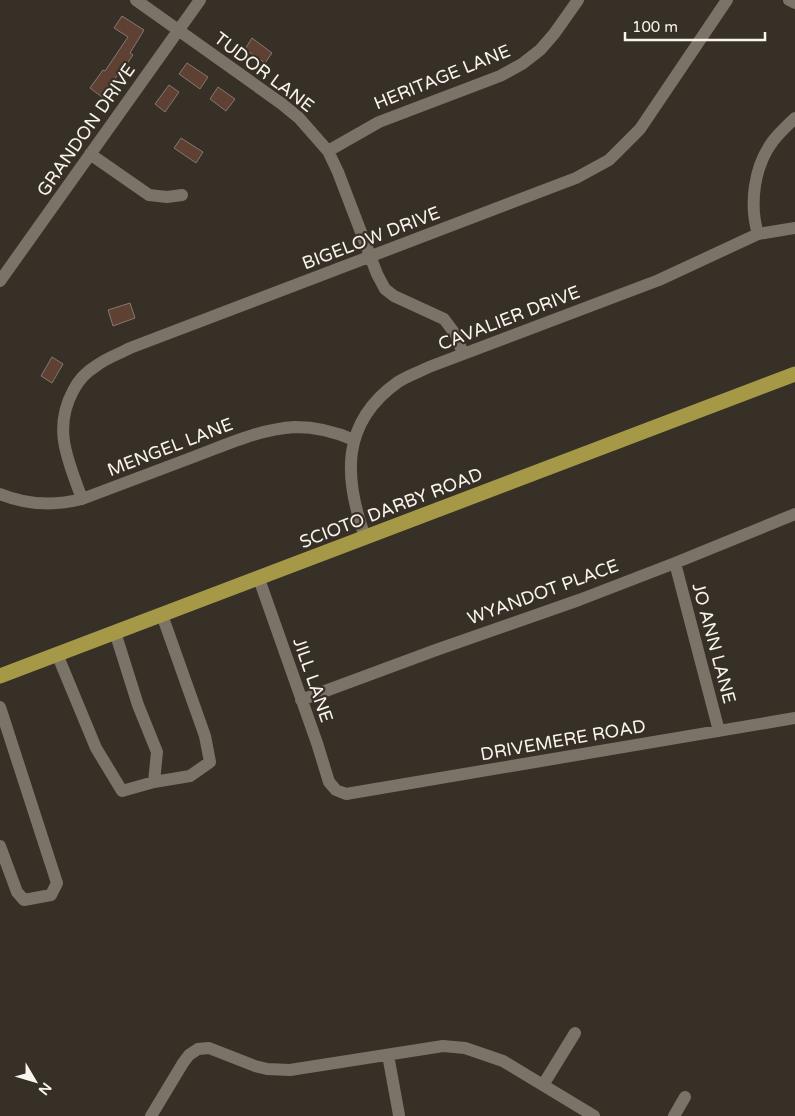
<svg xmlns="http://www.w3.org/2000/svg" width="795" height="1116" font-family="'Varela Round',sans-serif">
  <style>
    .building { fill: #5f4134; stroke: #857771 }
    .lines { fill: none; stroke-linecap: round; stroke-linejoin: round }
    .minor { stroke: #7b7268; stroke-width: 12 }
    .major { stroke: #a59947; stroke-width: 15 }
    .labels { text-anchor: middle; stroke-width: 4.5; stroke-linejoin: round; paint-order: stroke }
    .street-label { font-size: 18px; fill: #f9f4ee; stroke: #373027 }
  </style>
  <rect width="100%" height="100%" fill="#373027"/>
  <path class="building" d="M 122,16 L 144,30 L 130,53 L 133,55 L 120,74 L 119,73 L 102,97 L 90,88 L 103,70 L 105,71 L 128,37 L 114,28 Z
    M 252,38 L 272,53 L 265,63 L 245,49 Z
    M 187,63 L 208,77 L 200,89 L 179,74 Z
    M 169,85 L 179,92 L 165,112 L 155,104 Z
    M 218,87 L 235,99 L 226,111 L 210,99 Z
    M 181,138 L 203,152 L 196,163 L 174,148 Z
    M 130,303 L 135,318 L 113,326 L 108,310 Z
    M 52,357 L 63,364 L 52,383 L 41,376 Z"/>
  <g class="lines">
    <path class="minor" d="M 136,0 L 282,104 L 299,118 L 328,151 L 338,172 L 377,274 L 385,289 L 394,296 L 444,319 L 456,335 L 463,354
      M 789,0 L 795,3
      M 328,151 L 379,122 L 500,76 L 522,64 L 540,50 L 554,34 L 578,0
      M 90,154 L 149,195 L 167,197 L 182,195
      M 758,234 C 749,204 754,166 773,141 C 780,132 788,125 795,118
      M 0,281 L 200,0
      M 0,494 C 27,505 54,506 82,499 C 120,485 158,470 196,456 C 228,444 260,429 295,427 C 315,427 336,432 354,440
      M 82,499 C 69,462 52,430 73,391 C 78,381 86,372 96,366 C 106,358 119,354 130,348 L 576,178 L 609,160 L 640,129 L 727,0
      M 365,537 C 344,478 340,423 398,382 C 407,376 419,372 429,367 L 659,280 L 758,234 L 795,228
      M 675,563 L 719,731
      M 259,579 L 317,743 L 329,782 L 336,790 L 346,794 L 795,718
      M 57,654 L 96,748 L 122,791 L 154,782 L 157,752 L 138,705 L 115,632
      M 301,700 L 436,650 L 579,600 L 675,563 L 795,514
      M 0,707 L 57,883 L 51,895 L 24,900 L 17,892 L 0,846
      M 154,782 L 190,776 L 210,762 L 205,736 L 162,615
      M 388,1055 L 399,1115
      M 543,1085 L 575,1033
      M 151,1116 L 183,1063 L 189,1055 L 198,1049 L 209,1048 L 255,1066 L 267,1069 L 290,1070 L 443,1046 L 465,1048 L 503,1061 L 594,1116
      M 674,1116 L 685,1097"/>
    <path class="major" d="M 0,676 L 795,374"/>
  </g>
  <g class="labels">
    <g class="street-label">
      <text transform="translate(264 72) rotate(37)" y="6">TUDOR LANE</text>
      <text transform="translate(442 77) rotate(-22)" y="6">HERITAGE LANE</text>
      <text transform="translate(86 130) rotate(-55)" y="6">GRANDON DRIVE</text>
      <text transform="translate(371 238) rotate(-21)" y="6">BIGELOW DRIVE</text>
      <text transform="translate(509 318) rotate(-21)" y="6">CAVALIER DRIVE</text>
      <text transform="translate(170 447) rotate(-21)" y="6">MENGEL LANE</text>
      <text transform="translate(391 508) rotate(-21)" y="6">SCIOTO DARBY ROAD</text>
      <text transform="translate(543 592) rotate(-20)" y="6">WYANDOT PLACE</text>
      <text transform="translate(714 643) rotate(75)" y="6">JO ANN LANE</text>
      <text transform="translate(313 680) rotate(71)" y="6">JILL LANE</text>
      <text transform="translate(563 740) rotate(-10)" y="6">DRIVEMERE ROAD</text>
    </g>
  </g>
  <g transform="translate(35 1081) rotate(128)" stroke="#373027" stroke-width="4" paint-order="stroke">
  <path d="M0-4L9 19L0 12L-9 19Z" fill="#f9f4ee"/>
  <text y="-8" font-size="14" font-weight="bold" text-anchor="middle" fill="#f9f4ee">N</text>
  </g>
  <path d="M625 32v8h140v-8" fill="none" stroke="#f9f4ee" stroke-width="2.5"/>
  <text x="632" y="32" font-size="15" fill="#f9f4ee" stroke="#373027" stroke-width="4" paint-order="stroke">100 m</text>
</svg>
